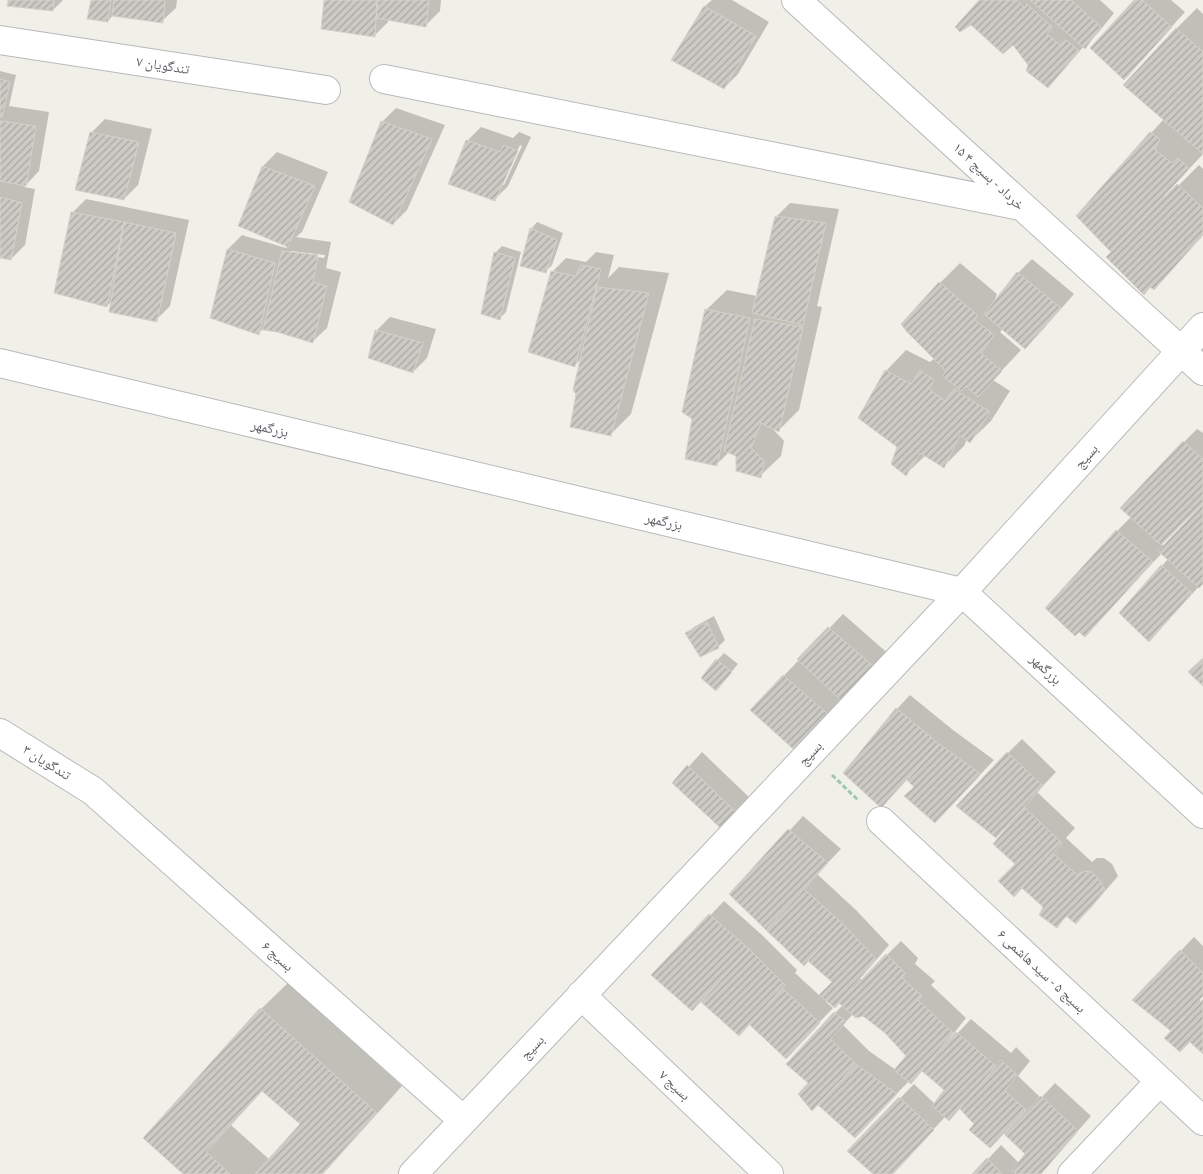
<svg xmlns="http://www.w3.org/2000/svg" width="1203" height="1174" font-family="'Source Sans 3','Noto Naskh Arabic',sans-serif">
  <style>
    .shadow { fill: #0003; fill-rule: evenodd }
    .building { fill: url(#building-hatch); stroke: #d5d3c7 }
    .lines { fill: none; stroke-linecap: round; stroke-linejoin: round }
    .street-casing { stroke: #b8b9bd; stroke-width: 30 }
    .path { stroke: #a0c6b2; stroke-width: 3; stroke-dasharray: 5 2.5; stroke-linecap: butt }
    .street { stroke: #fff; stroke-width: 28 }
    .labels { text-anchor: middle; stroke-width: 4; stroke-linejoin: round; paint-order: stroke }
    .street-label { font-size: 14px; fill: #5f6167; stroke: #fff }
  </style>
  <defs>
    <pattern id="building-hatch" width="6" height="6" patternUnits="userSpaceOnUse" patternTransform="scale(1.25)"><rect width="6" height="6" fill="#cccac5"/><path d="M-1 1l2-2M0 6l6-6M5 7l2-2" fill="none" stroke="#a9a7a4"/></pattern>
  </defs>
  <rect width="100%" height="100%" fill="#f0f0e8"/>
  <path class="shadow" d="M 9,0 L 63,0 L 53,10 Z
    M 93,0 L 177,0 L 176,8 L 162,21 L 113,15 L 108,21 Z
    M 326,0 L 441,0 L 440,11 L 426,25 L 388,19 L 388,22 L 374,36 Z
    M 712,0 L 732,0 L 769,22 L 738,74 L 724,88 L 673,60 L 705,6 Z
    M 981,0 L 1100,0 L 1114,13 L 1098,33 L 1085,47 L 1084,46 L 1062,72 L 1048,86 L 1029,65 Z
    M 1136,0 L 1171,0 L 1185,12 L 1138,64 Z
    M 1197,8 L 1203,14 L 1203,154 L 1164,196 L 1166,198 L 1199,165 L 1203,169 L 1203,235 L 1174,267 L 1144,293 L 1112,252 L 1151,133 L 1164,119 L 1176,29 Z
    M 0,71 L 16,75 L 9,106 L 49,112 L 39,171 L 24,187 L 35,189 L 25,245 L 11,259 L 0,256 Z
    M 396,108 L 445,125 L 407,210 L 393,224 L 382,122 Z
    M 105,119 L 152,129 L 138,185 L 124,199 L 91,133 Z
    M 481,127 L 513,138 L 519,132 L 531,137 L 508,186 L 494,200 L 467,141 ZM 520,145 L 522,146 L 504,185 L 501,185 Z
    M 277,152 L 328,172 L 302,232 L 296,237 L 331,242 L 326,268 L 341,272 L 327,328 L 313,341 L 277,331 L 263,329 L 258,334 L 212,317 L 228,249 L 242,235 L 286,248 L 288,246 L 240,225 L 263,166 ZM 291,251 L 325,255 L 324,258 L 291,253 Z
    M 86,199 L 189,220 L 170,306 L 156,320 L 112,301 L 107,306 L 72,213 Z
    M 790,203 L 839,209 L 817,306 L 822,307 L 799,410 L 779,430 L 771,427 L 784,441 L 781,456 L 760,476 L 737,455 L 729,452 L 716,465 L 693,418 L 706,310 L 727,290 L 757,296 L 776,217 Z
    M 537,222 L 563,233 L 552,265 L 545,272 L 531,229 Z
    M 502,246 L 521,252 L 506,312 L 499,319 L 495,253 Z
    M 596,252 L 614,255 L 608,278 L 619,267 L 669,273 L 631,414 L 610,435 L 581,359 L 575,365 L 552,272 L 566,258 L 586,262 Z
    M 1032,259 L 1074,294 L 1039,334 L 1025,348 L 1003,329 L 1000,332 L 1021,350 L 993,380 L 1010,391 L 991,421 L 970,441 L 967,439 L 964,446 L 944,466 L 926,455 L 906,474 L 899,447 L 886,371 L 906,350 L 930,362 L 935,358 L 940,283 L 960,263 L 997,294 L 994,302 L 1018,273 Z
    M 390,317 L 436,329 L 427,358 L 413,372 L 376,331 Z
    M 1197,429 L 1203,433 L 1203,501 L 1161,543 L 1165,547 L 1203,506 L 1203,582 L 1163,626 L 1162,566 L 1168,559 L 1162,553 L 1085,635 L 1117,531 L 1131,517 L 1184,442 Z
    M 843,614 L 892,657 L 801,754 L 751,710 Z
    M 714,616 L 725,640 L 718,647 L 687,633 L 694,627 Z
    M 724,653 L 738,664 L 723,682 L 702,677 Z
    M 910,695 L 953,730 L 994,760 L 949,808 L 915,786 L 908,778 L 897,709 Z
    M 1022,739 L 1056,772 L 1037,792 L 1075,828 L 1066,838 L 1092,862 L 1097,858 L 1104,858 L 1112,864 L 1118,876 L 1090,909 L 1076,922 L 1067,916 L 1057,926 L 1017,864 L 1009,827 L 1007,826 L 1008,753 Z
    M 702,752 L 753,801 L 740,818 L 674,783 Z
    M 803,816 L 841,849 L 817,874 L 856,910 L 889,945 L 860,979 L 862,980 L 901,941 L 918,958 L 915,964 L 935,981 L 931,985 L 966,1018 L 950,1038 L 952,1039 L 971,1019 L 1011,1053 L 1016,1047 L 1030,1061 L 1018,1076 L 1041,1098 L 1055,1083 L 1091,1116 L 1040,1174 L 974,1174 L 1001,1145 L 1019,1163 L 1027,1154 L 1005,1132 L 976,1124 L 960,1108 L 949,1119 L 946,1116 L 892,1174 L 875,1174 L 849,1151 L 914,1084 L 935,1104 L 946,1090 L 923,1070 L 911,1083 L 909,1081 L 855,1137 L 818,1103 L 835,1013 L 843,1005 L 840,1001 L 827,1000 L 826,1002 L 833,1008 L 786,1057 L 750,1024 L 739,1034 L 701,1001 L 653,975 L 724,901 L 763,936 L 797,970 L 795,973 L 820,996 L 833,982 L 808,960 L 804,964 L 731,894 ZM 853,1014 L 863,1015 L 886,1032 L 908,1056 L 896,1070 L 869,1051 L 843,1025 Z
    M 1194,937 L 1203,946 L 1203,996 L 1199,1000 L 1202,1002 L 1203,1001 L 1203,1052 L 1190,1041 L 1173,1031 L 1134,1000 Z
    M 288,983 L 402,1086 L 323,1174 L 185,1174 L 145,1138 L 261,1009 ZM 263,1090 L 301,1124 L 270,1160 L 231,1125 Z"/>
  <path class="building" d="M 8,0 L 54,0 L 53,11 L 7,6 Z
    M 91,0 L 111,0 L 108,22 L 87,19 Z
    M 114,0 L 165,0 L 163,23 L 112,16 Z
    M 324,0 L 377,0 L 375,37 L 321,29 Z
    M 378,0 L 429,0 L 426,27 L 376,18 Z
    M 979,0 L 1016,0 L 1025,8 L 1027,4 L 1052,27 L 1047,34 L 1060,45 L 1066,40 L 1079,51 L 1048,88 L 1026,71 L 1028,65 L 1013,45 L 1003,54 L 971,25 L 960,32 L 955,27 Z
    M 1030,0 L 1071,0 L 1101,27 L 1085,49 Z
    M 1134,0 L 1142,0 L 1172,27 L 1124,80 L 1090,48 Z
    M 704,6 L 756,36 L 724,89 L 671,60 Z
    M 1176,28 L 1203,52 L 1203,154 L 1123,85 Z
    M 0,79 L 10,82 L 2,117 L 0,117 Z
    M 0,121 L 36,126 L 26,186 L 0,181 Z
    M 381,121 L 432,139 L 393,225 L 349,202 Z
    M 90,132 L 139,142 L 124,200 L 75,190 Z
    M 1150,132 L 1160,139 L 1155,150 L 1172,163 L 1178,158 L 1189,169 L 1111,252 L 1076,216 Z
    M 466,140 L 500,152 L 504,145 L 518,151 L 495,201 L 448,184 Z
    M 262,166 L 315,186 L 288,247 L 238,226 Z
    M 1177,184 L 1203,208 L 1203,235 L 1154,290 L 1150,287 L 1144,295 L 1106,257 Z
    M 0,197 L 22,203 L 11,260 L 0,258 Z
    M 71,212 L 124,222 L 107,307 L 54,293 Z
    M 775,216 L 826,223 L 803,325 L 752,313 Z
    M 124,222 L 176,233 L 157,322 L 109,312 Z
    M 530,228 L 557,240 L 546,273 L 520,266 Z
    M 227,249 L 275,263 L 259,335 L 210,318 Z
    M 282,251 L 318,255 L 313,282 L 327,286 L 313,343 L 277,332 L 263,330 Z
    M 494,252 L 515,258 L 500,320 L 481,314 Z
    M 581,265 L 601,269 L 575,367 L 528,352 L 551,271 L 576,276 Z
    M 1017,272 L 1061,308 L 1025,349 L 984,314 Z
    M 939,282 L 977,315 L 975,320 L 994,335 L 981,353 L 1002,371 L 978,397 L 966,386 L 961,391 L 943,376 L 946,371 L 907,332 L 901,324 Z
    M 597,287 L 649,293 L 611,436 L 570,427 L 576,394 L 573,390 Z
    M 705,309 L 750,318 L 717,466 L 685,459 L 692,419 L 682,412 Z
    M 755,319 L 803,327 L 779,432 L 761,423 L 751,448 L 764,461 L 761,478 L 736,471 L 736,456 L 724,451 Z
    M 375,330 L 423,343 L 413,373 L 368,358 Z
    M 885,370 L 911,384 L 920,370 L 934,380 L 929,389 L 945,401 L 954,389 L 990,412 L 970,443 L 960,435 L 944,468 L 920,453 L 906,476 L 891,464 L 897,447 L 858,418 Z
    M 1183,441 L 1203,459 L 1203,503 L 1161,545 L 1120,508 Z
    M 1203,504 L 1203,584 L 1199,588 L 1158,551 Z
    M 1116,530 L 1153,562 L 1085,637 L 1079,632 L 1075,636 L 1045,608 Z
    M 1161,565 L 1192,593 L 1149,642 L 1119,613 Z
    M 707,622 L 719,648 L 700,657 L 685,633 Z
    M 828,627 L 879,671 L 847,706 L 797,659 Z
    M 1203,658 L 1203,686 L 1188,672 Z
    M 716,659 L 732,672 L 716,691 L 701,678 Z
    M 783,675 L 836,721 L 801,756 L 750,710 Z
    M 896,708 L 939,744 L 881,808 L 843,773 Z
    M 939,744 L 981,774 L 935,823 L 904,796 L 914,787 L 907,780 Z
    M 1007,752 L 1043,786 L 996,838 L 956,806 Z
    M 687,765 L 740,816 L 727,834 L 672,783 Z
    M 1024,807 L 1062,843 L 1014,897 L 998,881 L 1015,864 L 993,844 Z
    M 788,829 L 828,863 L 766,930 L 729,894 Z
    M 1053,853 L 1077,875 L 1082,872 L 1090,871 L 1098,878 L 1105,890 L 1076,924 L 1066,916 L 1057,928 L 1039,915 L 1043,907 L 1022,888 Z
    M 804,889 L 842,923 L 804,966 L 766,930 Z
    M 709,914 L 749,949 L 692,1011 L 651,975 Z
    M 842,923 L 876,959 L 835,1008 L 819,995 L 832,982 L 808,961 Z
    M 749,949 L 785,985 L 739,1036 L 701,1002 Z
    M 1180,950 L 1203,973 L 1203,996 L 1171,1031 L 1132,1000 Z
    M 886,954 L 905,973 L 902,978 L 922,996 L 885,1033 L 863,1016 L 856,1018 L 839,1003 Z
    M 782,988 L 820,1023 L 786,1059 L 750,1025 Z
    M 1203,999 L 1203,1054 L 1190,1042 L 1180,1052 L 1164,1038 Z
    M 918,1000 L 953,1033 L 911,1084 L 894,1070 L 906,1056 L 885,1033 Z
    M 260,1008 L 377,1113 L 322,1174 L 255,1174 L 300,1124 L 262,1091 L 206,1152 L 230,1174 L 183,1174 L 143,1138 Z
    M 834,1012 L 846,1022 L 830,1039 L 856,1064 L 812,1111 L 798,1094 L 808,1083 L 786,1064 Z
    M 956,1032 L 996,1066 L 949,1121 L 932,1106 L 944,1090 L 922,1071 Z
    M 1001,1060 L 1017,1075 L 1005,1091 L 1026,1110 L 990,1148 L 969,1130 L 974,1124 L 960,1109 Z
    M 856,1064 L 897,1094 L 855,1138 L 818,1105 Z
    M 1041,1096 L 1078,1131 L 1041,1174 L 1016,1174 L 1012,1170 L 1025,1154 L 1004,1134 Z
    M 899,1097 L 934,1130 L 893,1174 L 873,1174 L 847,1151 Z
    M 987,1158 L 1002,1174 L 972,1174 Z"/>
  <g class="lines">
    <g class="street-casing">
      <path id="street" d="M 796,0 L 1203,371
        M 0,40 L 326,90
        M 384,79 L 1021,206
        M 0,363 L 962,592 L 1203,814
        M 0,733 L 93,791 L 463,1120
        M 881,821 L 1203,1121
        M 581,995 L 769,1174
        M 413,1174 L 962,592 L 1203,327
        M 1072,1174 L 1160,1081"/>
    </g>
    <path class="path" d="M 832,775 L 858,800"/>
    <use href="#street" class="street"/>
  </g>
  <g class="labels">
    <g class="street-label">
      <text transform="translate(163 65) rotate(9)" y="5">تندگویان ۷</text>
      <text transform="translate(989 176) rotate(43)" y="5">۱۵ خرداد - بسیج ۴</text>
      <text transform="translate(270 428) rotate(13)" y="5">بزرگمهر</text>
      <text transform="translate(1086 456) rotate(-48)" y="5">بسیج</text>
      <text transform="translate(664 521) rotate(13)" y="5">بزرگمهر</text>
      <text transform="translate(1046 669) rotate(43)" y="5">بزرگمهر</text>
      <text transform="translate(810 753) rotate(-47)" y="5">بسیج</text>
      <text transform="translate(47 762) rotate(32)" y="5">تندگویان ۳</text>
      <text transform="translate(278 956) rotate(42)" y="5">بسیج ۶</text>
      <text transform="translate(1042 971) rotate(43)" y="5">بسیج ۵ - سید هاشمی ۶</text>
      <text transform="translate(532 1047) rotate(-47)" y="5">بسیج</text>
      <text transform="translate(675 1085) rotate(43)" y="5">بسیج ۷</text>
    </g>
  </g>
</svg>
